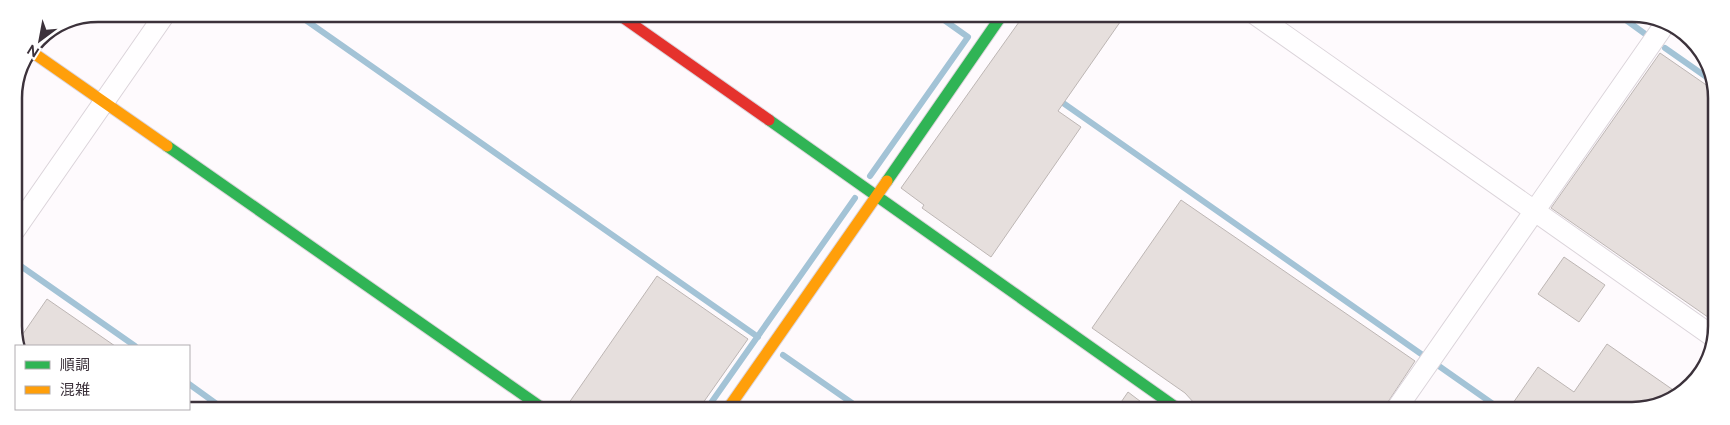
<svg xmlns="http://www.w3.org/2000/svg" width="1730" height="425" font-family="Figtree,'Noto Sans JP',sans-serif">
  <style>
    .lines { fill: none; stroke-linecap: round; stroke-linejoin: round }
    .stream { stroke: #a3c3d6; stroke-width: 6 }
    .building { fill: #e6dfdd; stroke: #bdb6b4 }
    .street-casing { stroke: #dbd4da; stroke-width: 22 }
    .fast-casing { stroke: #dbd4da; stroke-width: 13 }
    .slow-casing { stroke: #dbd4da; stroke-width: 13 }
    .jam-casing { stroke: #dbd4da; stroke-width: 13 }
    .street { stroke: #fffeff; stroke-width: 20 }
    .fast { stroke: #30b455; stroke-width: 11 }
    .slow { stroke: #ff9f0a; stroke-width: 11 }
    .jam { stroke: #e5322d; stroke-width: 11 }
    .rim { fill: none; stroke: #3c323b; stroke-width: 2.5 }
  </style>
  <rect width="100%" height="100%" fill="#fefafd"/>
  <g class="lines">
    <path class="stream" d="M 297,14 L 758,337
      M 1619,15 L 1648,36
      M 1665,48 L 1715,83
      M 1056,98 L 1424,356
      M 870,176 L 968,37 L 937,15
      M 15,262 L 135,346
      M 783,355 L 862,410
      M 1436,364 L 1503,411
      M 189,384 L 225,410
      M 706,410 L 855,198"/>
  </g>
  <path class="building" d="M 1024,15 L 1125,15 L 1058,111 L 1081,127 L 991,257 L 922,208 L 924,205 L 901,188 Z
    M 1660,53 L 1715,91 L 1715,322 L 1551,208 Z
    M 1181,200 L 1415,361 L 1382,411 L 1196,411 L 1195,404 L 1185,393 L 1092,328 Z
    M 1564,257 L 1605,285 L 1579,322 L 1538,294 Z
    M 657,276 L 748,339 L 698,410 L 564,410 Z
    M 47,299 L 115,346 L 17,346 L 16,344 Z
    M 1607,344 L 1679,394 L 1637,411 L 1524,411 L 1513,403 L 1538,367 L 1574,392 Z
    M 1128,392 L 1153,411 L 1115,411 Z"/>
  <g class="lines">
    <g class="street-casing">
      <path id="street" d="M 1256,15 L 1715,338
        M 15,230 L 165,14
        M 1395,411 L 1665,24"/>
    </g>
    <g class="fast-casing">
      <path id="fast" d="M 769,120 L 1181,411
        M 167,146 L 545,410
        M 887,181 L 1002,15"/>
    </g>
    <g class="slow-casing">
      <path id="slow" d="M 32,52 L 167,146
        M 727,410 L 887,181"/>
    </g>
    <g class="jam-casing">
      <path id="jam" d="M 618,14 L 769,120"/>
    </g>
    <use href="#street" class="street"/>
    <use href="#fast" class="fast"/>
    <use href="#slow" class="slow"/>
    <use href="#jam" class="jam"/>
  </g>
  <path d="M0 0H1730V425H0ZM98 22H1632A76 76 0 0 1 1708 98V326A76 76 0 0 1 1632 402H98A76 76 0 0 1 22 326V98A76 76 0 0 1 98 22Z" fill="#fff" fill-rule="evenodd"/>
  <path class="rim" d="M98 22H1632A76 76 0 0 1 1708 98V326A76 76 0 0 1 1632 402H98A76 76 0 0 1 22 326V98A76 76 0 0 1 98 22Z"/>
  <rect x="15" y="345" width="175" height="65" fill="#ffffff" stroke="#b1adb1"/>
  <rect x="25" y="361" width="25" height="8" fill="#30b455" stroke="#b1adb1"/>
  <text x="60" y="370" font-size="15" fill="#3c323b">順調</text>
  <rect x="25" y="386" width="25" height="8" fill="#ff9f0a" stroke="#b1adb1"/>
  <text x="60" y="395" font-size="15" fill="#3c323b">混雑</text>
  <g transform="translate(40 40) rotate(212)" stroke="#ffffff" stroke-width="4" paint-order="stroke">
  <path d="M0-4L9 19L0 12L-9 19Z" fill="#3c323b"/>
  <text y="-8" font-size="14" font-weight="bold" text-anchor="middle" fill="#3c323b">N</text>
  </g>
</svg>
